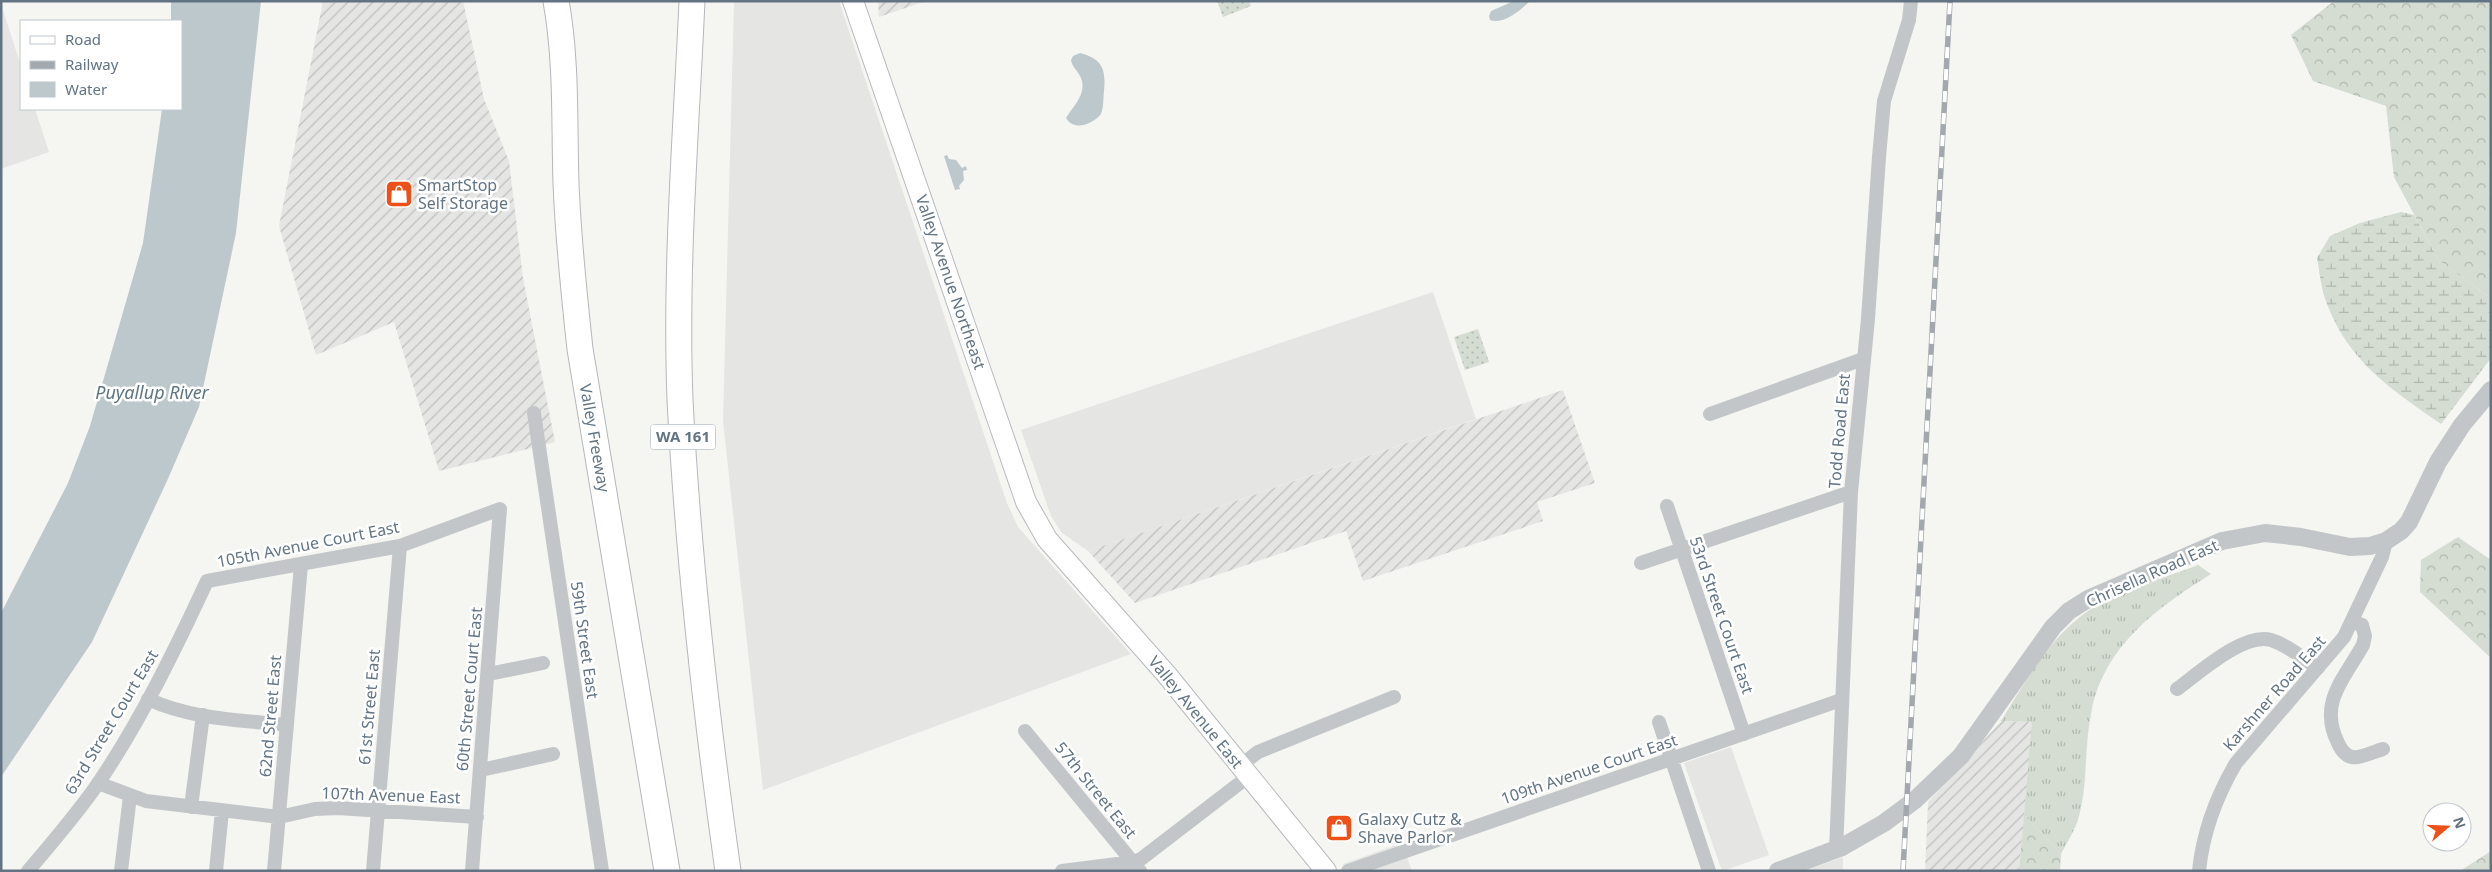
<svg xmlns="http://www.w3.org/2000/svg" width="2492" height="872" font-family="'Noto Sans',sans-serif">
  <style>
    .built { fill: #e5e6e4 }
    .industrial { fill: url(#industrial-furrows) }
    .grass { fill: url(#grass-tufts) }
    .forest { fill: url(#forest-crowns) }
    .wetland { fill: url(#wetland-marsh) }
    .park { fill: url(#park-dots) }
    .water { fill: #bdc8cd }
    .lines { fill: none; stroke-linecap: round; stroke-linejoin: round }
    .secondary-casing { stroke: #b6bbc0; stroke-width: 22 }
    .motorway-casing { stroke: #b4b8bb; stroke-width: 27 }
    .minor { stroke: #c2c6c9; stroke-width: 14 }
    .tertiary { stroke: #c2c6c9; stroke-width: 18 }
    .secondary { stroke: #fff; stroke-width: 20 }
    .motorway { stroke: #fff; stroke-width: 25 }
    .rail-casing { stroke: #a2a8ae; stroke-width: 5.5 }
    .rail { stroke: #fff; stroke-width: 4; stroke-dasharray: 11; stroke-linecap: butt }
    .labels { text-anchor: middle; stroke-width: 5; stroke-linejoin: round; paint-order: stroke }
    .shield { fill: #fff; stroke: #919ea9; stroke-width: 1 }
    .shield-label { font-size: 15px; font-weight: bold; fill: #627484 }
    .poi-label { font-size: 16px; fill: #627484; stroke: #fff; text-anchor: start }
    .street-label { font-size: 16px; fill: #627484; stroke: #fff }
    .water-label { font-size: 18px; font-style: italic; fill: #5e7681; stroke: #fff }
  </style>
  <defs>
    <pattern id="industrial-furrows" width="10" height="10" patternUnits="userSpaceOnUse" patternTransform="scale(1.25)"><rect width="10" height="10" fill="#e5e6e4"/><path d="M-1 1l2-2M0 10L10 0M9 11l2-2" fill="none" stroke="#bdbfbe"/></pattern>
    <pattern id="grass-tufts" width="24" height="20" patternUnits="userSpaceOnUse" patternTransform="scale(1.25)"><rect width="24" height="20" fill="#d5dcd1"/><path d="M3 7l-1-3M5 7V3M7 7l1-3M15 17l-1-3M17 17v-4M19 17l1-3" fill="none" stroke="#b0b7af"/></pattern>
    <pattern id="forest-crowns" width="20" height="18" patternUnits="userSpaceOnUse" patternTransform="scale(1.25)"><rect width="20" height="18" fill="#d5dcd1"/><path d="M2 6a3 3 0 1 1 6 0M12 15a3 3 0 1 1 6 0" fill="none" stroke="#b0b7af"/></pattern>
    <pattern id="wetland-marsh" width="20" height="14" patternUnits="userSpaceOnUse" patternTransform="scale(1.25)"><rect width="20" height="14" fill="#d5dcd1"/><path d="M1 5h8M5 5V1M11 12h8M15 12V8" fill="none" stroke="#b0b7af"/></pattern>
    <pattern id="park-dots" width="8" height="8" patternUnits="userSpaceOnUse" patternTransform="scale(1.25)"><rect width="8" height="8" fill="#d5dcd1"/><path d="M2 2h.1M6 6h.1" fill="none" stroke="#b0b7af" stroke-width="1.8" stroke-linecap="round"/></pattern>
  </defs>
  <rect width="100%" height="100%" fill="#f5f5f1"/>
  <path class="built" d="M 734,1 L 839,1 L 1007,503 L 1018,527 L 1131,654 L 763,790 L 723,421 Z
    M 1,4 L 21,66 L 21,109 L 35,109 L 49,152 L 1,169 Z
    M 1433,292 L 1476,419 L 1088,551 L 1062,533 L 1051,516 L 1021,430 Z
    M 1731,747 L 1769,855 L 1722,871 L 1684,763 Z
    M 1402,843 L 1412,871 L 1349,871 L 1343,864 Z
    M 1843,857 L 1843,871 L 1804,871 Z"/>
  <path class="industrial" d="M 323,1 L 463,1 L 484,99 L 509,161 L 523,278 L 555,442 L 439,471 L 394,322 L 316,355 L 279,226 Z
    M 878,1 L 926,1 L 879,17 Z
    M 1563,390 L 1595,483 L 1537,502 L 1543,521 L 1363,581 L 1346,531 L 1135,603 L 1088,551 Z
    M 2001,721 L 2033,722 L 2019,871 L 1925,871 L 1928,802 Z"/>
  <path class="grass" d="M 2198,565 L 2211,574 C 2157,608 2103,646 2091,714 C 2084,748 2088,783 2079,816 C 2076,829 2067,842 2061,854 L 2024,815 L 2032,722 L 2001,721 C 2026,681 2049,638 2088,611 C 2117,591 2165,578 2198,565 Z"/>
  <path class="forest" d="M 2334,1 L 2491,1 L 2491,298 L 2439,261 L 2394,177 L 2386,106 L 2313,81 L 2291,35 Z
    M 2458,537 L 2491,560 L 2491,658 L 2420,592 L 2421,560 Z
    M 2024,815 L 2061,854 L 2060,871 L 2019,871 Z
    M 2491,851 L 2491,871 L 2460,871 Z"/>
  <path class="wetland" d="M 2401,212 L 2414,215 L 2439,261 L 2491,298 L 2491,358 L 2441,424 C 2392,390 2349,362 2327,304 C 2321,290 2320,273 2317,258 L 2330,236 L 2360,223 Z"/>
  <path class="park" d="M 1217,1 L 1249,1 L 1251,6 L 1223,17 Z
    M 1478,329 L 1489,362 L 1465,370 L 1454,337 Z"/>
  <path class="water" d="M 171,1 L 261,1 L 236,233 L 199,407 L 167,481 L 92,642 L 1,777 L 1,613 L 68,483 L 90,426 L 143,243 L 162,109 L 181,109 L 181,21 L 171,21 Z
    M 1514,1 L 1530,1 C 1521,10 1504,25 1490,20 L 1489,16 L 1491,11 Z
    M 1080,53 C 1103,59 1106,70 1104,91 C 1103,99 1104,106 1101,114 C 1093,124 1074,132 1066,118 C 1074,105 1087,94 1081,78 C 1078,71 1072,67 1071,60 L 1073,56 Z
    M 947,155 L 949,159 L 956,160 L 962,168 L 966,166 L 967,170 L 963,171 L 964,180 L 959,186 L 960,189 L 955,190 L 944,156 Z"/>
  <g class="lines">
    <g class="secondary-casing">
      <path id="secondary" d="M 853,1 L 1026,502 L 1047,539 L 1167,675 L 1326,871"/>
    </g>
    <g class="motorway-casing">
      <path id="motorway" d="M 556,1 C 567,62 564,122 566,183 C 568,238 574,294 580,349 L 667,871
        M 692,1 C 686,134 675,267 680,400 C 688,557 706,715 728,871"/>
    </g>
    <path class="minor" d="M 534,413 L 602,871
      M 1710,414 L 1863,359
      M 1667,506 L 1744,734
      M 1641,563 L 1851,492
      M 2353,622 L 2362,625 L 2365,636 L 2363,645 C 2344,679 2318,703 2338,743 C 2349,767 2363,755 2383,749
      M 489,674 L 543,663
      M 2177,689 C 2199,673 2244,632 2271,640 C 2288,645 2303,659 2318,668
      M 148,699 C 190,719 241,720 286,725
      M 1659,722 L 1709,871
      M 1025,731 L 1140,871
      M 1240,766 L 1258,752 L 1394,697
      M 481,770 L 553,754
      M 98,783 L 146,801 L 279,817 L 315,809 L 338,808 L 477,817
      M 191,807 L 203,715
      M 1836,850 L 1851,492 L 1868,319 L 1879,157 L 1884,101 L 1909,20 L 1911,1
      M 28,871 C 52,843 76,815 97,785 C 140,722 175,650 207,581 L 400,546 L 500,509 L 472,871
      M 121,871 L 130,796
      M 216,871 L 222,811
      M 274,871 L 301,565
      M 373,871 L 400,546
      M 1062,871 L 1133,862 L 1141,859 L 1249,776
      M 1348,871 L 1841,700
      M 2199,871 C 2203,831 2216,797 2236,763 L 2344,637 L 2382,557 L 2386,541"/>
    <path class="tertiary" d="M 1778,871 L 1842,847 L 1884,823 L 1915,800 L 1961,756 L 2053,627 L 2069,611 L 2088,599 L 2222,541 L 2265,533 L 2301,537 L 2350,547 L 2370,546 L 2386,541 L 2401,531 L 2409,522 L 2438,462 L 2462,425 L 2491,390"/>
    <use href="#secondary" class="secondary"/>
    <use href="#motorway" class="motorway"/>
    <g class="rail-casing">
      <path id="rail" d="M 1903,871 L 1950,1"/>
    </g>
    <use href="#rail" class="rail"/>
  </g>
  <defs>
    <g id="shop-square" transform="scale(1.4375)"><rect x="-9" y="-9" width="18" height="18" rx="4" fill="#ed5119" stroke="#fff"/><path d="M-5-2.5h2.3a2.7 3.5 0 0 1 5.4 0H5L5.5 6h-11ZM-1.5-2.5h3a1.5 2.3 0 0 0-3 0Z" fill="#fff"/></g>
  </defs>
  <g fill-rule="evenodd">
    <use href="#shop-square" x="399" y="194"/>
    <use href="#shop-square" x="1339" y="828"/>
  </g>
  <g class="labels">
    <rect class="shield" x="650.5" y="424.5" width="65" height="25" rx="4"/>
    <g class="shield-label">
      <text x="683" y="442">WA 161</text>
    </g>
    <g class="poi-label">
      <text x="418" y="191">SmartStop<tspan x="418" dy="18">Self Storage</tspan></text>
      <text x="1358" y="825">Galaxy Cutz &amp;<tspan x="1358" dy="18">Shave Parlor</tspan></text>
    </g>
    <g class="street-label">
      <text transform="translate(951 282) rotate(71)" y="6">Valley Avenue Northeast</text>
      <text transform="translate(1839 431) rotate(-85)" y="6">Todd Road East</text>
      <text transform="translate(595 438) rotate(80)" y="6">Valley Freeway</text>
      <text transform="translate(308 544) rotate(-11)" y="6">105th Avenue Court East</text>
      <text transform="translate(2152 573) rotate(-24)" y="6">Chrisella Road East</text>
      <text transform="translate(1722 615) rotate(71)" y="6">53rd Street Court East</text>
      <text transform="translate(585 640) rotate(82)" y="6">59th Street East</text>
      <text transform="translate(469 689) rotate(-85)" y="6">60th Street Court East</text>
      <text transform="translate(2274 693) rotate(-49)" y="6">Karshner Road East</text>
      <text transform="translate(369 707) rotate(-85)" y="6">61st Street East</text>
      <text transform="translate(1196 712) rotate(51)" y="6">Valley Avenue East</text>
      <text transform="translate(270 716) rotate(-85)" y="6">62nd Street East</text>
      <text transform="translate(111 722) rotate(-59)" y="6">63rd Street Court East</text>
      <text transform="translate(1589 769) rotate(-19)" y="6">109th Avenue Court East</text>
      <text transform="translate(1096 790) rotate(51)" y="6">57th Street East</text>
      <text transform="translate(391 795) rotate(2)" y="6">107th Avenue East</text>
    </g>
    <g class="water-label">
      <text x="152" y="399">Puyallup River</text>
    </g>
  </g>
  <rect width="2492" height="872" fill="none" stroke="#627484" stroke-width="5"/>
  <rect x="20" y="20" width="162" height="90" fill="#ffffff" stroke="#c0c7ce"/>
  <rect x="30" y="36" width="25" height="8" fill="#ffffff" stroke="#c0c7ce"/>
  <text x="65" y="45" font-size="15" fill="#627484">Road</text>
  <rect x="30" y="61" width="25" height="8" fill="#a2a8ae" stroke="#c0c7ce"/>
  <text x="65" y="70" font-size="15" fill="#627484">Railway</text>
  <rect x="30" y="82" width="25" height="15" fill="#bdc8cd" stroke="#c0c7ce"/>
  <text x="65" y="95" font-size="15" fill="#627484">Water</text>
  <g transform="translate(2447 827) rotate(71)"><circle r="24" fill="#ffffff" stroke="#c0c7ce"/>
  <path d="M0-4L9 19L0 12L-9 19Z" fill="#ed5119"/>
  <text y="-8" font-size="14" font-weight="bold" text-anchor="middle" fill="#627484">N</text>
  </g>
</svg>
